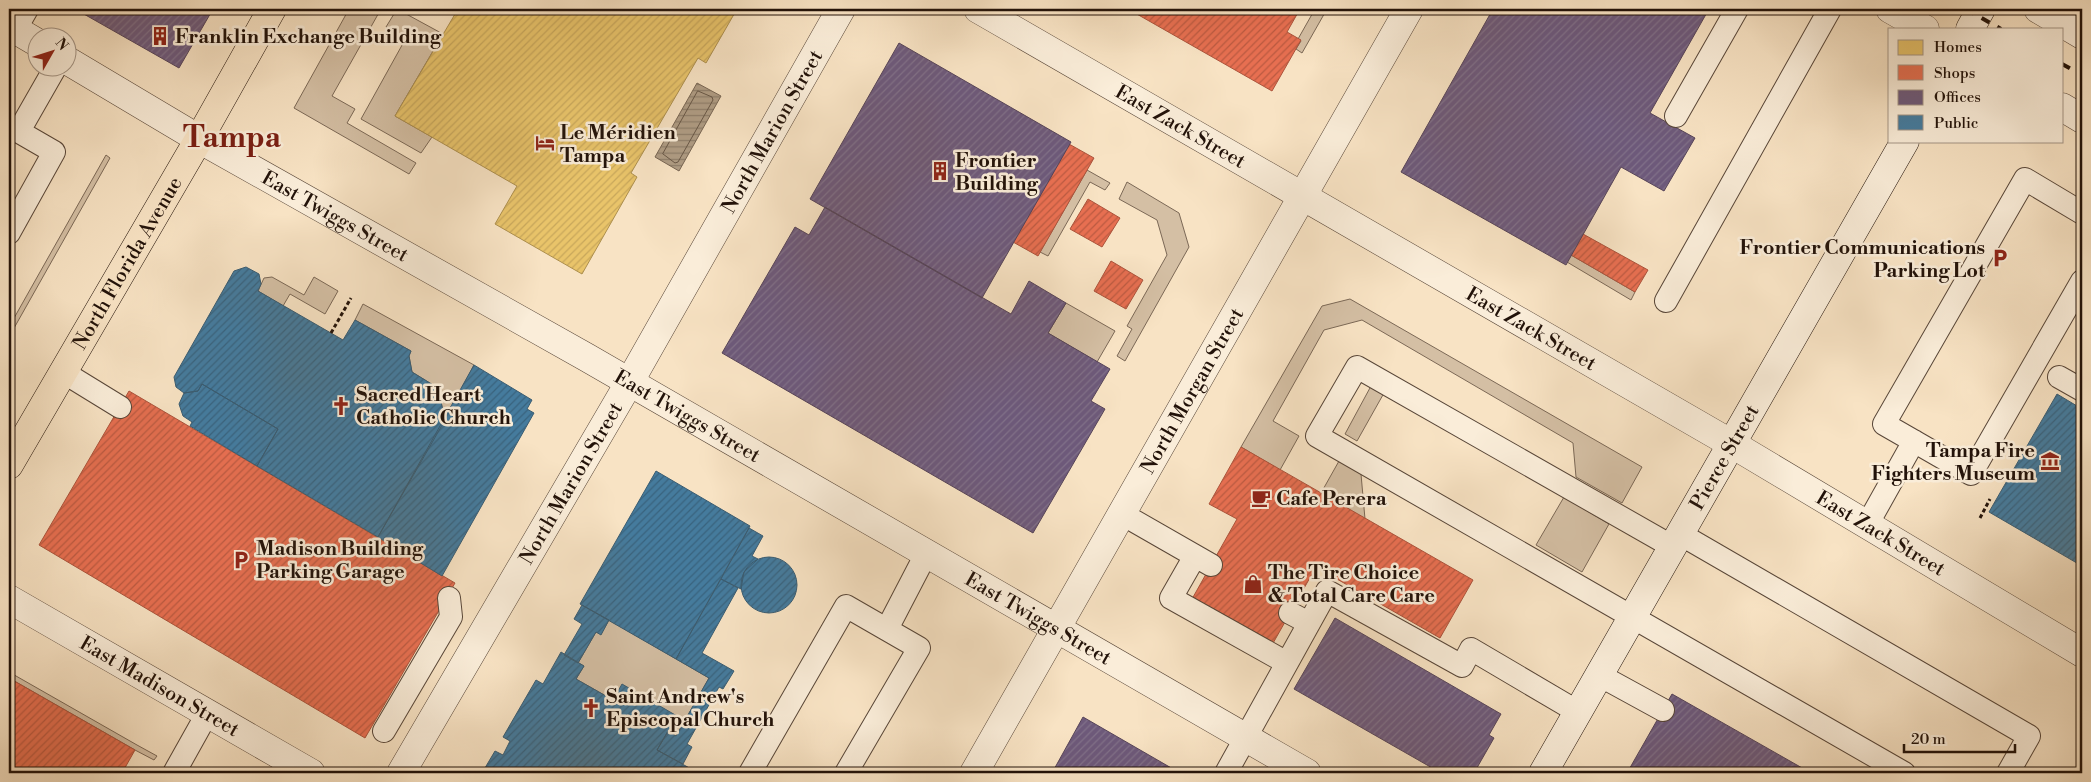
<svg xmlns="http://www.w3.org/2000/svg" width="2091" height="782" font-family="'Libre Bodoni',serif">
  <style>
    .green { fill: #d4bfa4; stroke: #7b6856 }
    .water { fill: url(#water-rules); stroke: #776553 }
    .homes { fill: url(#homes-hatch); stroke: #ad8f4d }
    .shops { fill: url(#shops-hatch); stroke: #ac533b }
    .offices { fill: url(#offices-hatch); stroke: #564458 }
    .public { fill: url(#public-hatch); stroke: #3a5c71 }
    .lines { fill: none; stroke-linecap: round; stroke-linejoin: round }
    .shore { stroke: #685746; stroke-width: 1 }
    .service-casing { stroke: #584638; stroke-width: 24 }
    .minor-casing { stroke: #584638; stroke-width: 29 }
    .tertiary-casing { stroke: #584638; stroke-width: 29 }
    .secondary-casing { stroke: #221209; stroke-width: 29 }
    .primary-casing { stroke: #221209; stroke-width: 29 }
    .path { stroke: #221209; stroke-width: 3; stroke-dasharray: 4 2.5; stroke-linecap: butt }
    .service { stroke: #faedd9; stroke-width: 22 }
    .minor { stroke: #faedd9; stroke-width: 28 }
    .tertiary { stroke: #faedd9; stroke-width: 28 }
    .secondary { stroke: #faedd9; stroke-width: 28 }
    .primary { stroke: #f8e3c4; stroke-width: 28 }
    .rail { stroke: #221209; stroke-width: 4; stroke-dasharray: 9 9; stroke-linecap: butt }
    .labels { text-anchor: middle; stroke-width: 5; stroke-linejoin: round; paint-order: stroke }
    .poi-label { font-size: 20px; font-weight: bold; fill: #221209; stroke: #faedd9; text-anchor: start }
    .street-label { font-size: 20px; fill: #221209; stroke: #faedd9 }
    .town-label { font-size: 30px; font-weight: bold; fill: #7a1f14; stroke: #faedd9 }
  </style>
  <defs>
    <pattern id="water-rules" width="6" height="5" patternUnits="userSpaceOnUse" patternTransform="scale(1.25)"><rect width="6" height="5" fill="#af9c84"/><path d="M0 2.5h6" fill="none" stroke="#8e7e6a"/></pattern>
    <pattern id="homes-hatch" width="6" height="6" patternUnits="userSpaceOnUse" patternTransform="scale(1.25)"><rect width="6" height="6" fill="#e9c46a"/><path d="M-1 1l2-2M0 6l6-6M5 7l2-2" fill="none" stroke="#c8a75b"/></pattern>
    <pattern id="shops-hatch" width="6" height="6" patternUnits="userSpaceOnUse" patternTransform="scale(1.25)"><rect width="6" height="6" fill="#e76f51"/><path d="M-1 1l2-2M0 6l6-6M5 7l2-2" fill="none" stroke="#bb5a41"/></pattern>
    <pattern id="offices-hatch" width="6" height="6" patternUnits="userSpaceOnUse" patternTransform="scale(1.25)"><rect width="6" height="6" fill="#6d597a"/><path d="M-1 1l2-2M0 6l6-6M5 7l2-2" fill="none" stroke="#817189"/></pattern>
    <pattern id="public-hatch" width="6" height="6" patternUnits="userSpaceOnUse" patternTransform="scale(1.25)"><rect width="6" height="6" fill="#457b9d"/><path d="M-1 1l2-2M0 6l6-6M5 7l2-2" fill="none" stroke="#39637e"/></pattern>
  </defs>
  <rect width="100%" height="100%" fill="#f8e3c4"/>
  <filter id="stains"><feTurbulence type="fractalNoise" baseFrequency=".004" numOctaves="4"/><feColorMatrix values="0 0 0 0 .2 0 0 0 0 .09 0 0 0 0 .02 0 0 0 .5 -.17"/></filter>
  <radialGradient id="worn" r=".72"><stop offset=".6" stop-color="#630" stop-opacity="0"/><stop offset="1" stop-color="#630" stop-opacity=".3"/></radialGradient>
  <path class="green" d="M 349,9 L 381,9 L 332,96 L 355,109 L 347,123 L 416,163 L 409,174 L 294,108 Z
    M 397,9 L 443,34 L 395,116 L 432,137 L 421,153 L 361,119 L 406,38 L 386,27 Z
    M 1315,9 L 1327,9 L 1302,53 L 1296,49 L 1301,41 L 1298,39 Z
    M 106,155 L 110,158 L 9,337 L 9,327 Z
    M 1087,170 L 1110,183 L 1105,190 L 1090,182 L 1048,256 L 1040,252 Z
    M 1127,182 L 1179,213 L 1189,247 L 1125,361 L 1117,356 L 1132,329 L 1127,326 L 1167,255 L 1157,220 L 1119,199 Z
    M 1571,255 L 1635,292 L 1631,300 L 1567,262 Z
    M 272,277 L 304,295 L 314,277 L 338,291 L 325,314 L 290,294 L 283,306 L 258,291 L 264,278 Z
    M 1350,299 L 1642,467 L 1622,503 L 1576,477 L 1573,443 L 1362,320 L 1324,330 L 1273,421 L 1299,436 L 1280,470 L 1241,447 L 1322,306 Z
    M 1066,303 L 1115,331 L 1097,362 L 1048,333 Z
    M 363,304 L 474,365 L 445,420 L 438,388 L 412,372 L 409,356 L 411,351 L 355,320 Z
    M 1371,386 L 1384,393 L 1357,441 L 1345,434 Z
    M 1339,461 L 1361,474 L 1365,519 L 1321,493 Z
    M 1564,497 L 1609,524 L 1582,572 L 1536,545 Z
    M 609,620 L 709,678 L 676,736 L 668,731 L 677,716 L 613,700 L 576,679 L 584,666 L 578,663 L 596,632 L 601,634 Z
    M 9,672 L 137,745 L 157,756 L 154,760 L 135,750 L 9,678 Z"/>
  <path class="water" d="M 697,83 L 721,96 L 679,171 L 655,157 Z"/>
  <path class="homes" d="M 458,9 L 737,9 L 706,63 L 698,58 L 631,173 L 637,177 L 582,274 L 495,224 L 517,186 L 395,116 Z"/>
  <path class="shops" d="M 1128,9 L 1300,9 L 1287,32 L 1301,40 L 1272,91 Z
    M 1069,144 L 1094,158 L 1038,256 L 1013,242 Z
    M 1088,199 L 1120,218 L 1102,247 L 1070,229 Z
    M 1583,234 L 1648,270 L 1635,292 L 1571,255 Z
    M 1111,261 L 1143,280 L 1126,309 L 1094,291 Z
    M 129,391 L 455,583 L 365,738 L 39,545 Z
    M 1241,447 L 1473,580 L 1440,638 L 1316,567 L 1272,645 L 1192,599 L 1237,519 L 1209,504 Z
    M 9,678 L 135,750 L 122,773 L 9,773 Z"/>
  <path class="offices" d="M 75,9 L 213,9 L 179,68 Z
    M 1493,9 L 1709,9 L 1650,113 L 1695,138 L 1664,191 L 1621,167 L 1566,265 L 1401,172 Z
    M 899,43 L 1071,142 L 982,298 L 810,199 Z
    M 825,207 L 1011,314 L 1029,281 L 1066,303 L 1048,333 L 1110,369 L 1091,401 L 1105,409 L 1033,533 L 722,353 L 795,227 L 809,235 Z
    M 1335,618 L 1501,714 L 1489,735 L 1494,738 L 1474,773 L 1441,773 L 1294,689 Z
    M 1672,694 L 1811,773 L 1627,773 Z
    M 1083,717 L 1180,773 L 1052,773 Z"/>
  <path class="public" d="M 246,267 L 259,274 L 261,284 L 258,291 L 343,340 L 355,320 L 411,351 L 409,356 L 412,372 L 438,388 L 445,420 L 378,537 L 257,466 L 278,429 L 202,384 L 198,391 L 184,393 L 176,387 L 174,377 L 234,271 Z
    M 474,365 L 532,400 L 527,409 L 534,413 L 442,576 L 378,537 Z
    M 202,384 L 278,429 L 257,466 L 190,426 L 192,422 L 183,416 L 179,404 L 184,393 L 198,391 Z
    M 2057,394 L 2082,409 L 2082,566 L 1989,512 Z
    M 656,471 L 750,526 L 676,659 L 580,604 Z
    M 749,528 L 763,536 L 752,556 L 758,559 L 744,572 L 741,589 L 721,579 Z
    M741 585a28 28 0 1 1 56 0a28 28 0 1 1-56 0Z
    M 721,579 L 738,588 L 702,653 L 734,671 L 723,689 L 719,687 L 687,744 L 692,747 L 683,764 L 657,750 L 668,731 L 676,736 L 709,678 L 676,659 Z
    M 582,605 L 609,620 L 601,635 L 596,632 L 578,663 L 564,655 L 582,624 L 574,619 Z
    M 561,652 L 584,666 L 576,679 L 613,700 L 622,684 L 677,716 L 657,750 L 693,770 L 691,773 L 482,773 L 495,751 L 503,755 L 510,741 L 503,737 L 536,680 L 543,684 Z"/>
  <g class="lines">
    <path class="shore" d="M 698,91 L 712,97 L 713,100 L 678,162 L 675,163 L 663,154 Z"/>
    <g class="service-casing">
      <path id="service" d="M 15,30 L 27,9
        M 1676,116 L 1737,9
        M 9,126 L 54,152 L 9,233
        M 19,131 L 55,68
        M 2082,213 L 2025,179 L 1884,424 L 1971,474 L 2082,281
        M 1666,301 L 1830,9
        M 63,372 L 120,407
        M 2059,377 L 2082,390
        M 1122,514 L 1211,565
        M 1867,525 L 1914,441
        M 1680,534 L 2029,736 L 2008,773
        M 1673,547 L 1357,367 L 1317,436 L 1904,773
        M 1195,556 L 1171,598 L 1287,663
        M 1290,613 L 1309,623
        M 887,629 L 926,554
        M 1599,675 L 1663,710
        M 384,731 L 451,617 L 449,598
        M 174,773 L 207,714
        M 750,773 L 846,606 L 919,648 L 846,773
        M 1226,773 L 1327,591 L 1462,666 L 1471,649 L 1578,712"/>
    </g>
    <g class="minor-casing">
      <g id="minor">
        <path id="s1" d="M 401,773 L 629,383 L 841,9"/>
      </g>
    </g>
    <g class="tertiary-casing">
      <g id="tertiary">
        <path id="s2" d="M 978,9 L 1732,444 L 2082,653"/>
        <path d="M 1890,9 L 1925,29"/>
        <path d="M 2038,9 L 2082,35"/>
        <path d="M 9,26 L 38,43"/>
        <path id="s3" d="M 68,61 L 199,139 L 586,357 L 1307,773"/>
        <path d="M 2062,107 L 2082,119"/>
        <path id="s4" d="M 9,599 L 311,773"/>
        <path id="s5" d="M 974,773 L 1409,9"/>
      </g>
    </g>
    <g class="secondary-casing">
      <g id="secondary">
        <path d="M 1970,29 L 1981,9"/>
        <path id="s6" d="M 1543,773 L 1905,141"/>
      </g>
    </g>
    <g class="primary-casing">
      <g id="primary">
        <path id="s7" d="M 9,465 L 199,139 L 272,9"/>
      </g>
    </g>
    <path class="path" d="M 331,333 L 351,298
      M 1980,518 L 1990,499"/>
    <use href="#service" class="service"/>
    <use href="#minor" class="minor"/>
    <use href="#tertiary" class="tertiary"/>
    <use href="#secondary" class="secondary"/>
    <use href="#primary" class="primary"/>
    <path class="rail" d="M 1966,9 L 2001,29
      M 2062,64 L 2082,75"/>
  </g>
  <defs>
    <g id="building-bare" transform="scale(1.5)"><path d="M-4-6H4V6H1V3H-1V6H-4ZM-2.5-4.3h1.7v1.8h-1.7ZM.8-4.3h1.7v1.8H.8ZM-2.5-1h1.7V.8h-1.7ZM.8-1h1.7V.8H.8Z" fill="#8f2418" stroke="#faedd9" stroke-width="2.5" paint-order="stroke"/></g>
    <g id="hotel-bare" transform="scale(1.5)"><path d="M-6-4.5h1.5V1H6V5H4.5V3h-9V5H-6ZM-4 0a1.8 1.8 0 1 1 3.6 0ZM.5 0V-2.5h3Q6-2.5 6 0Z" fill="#8f2418" stroke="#faedd9" stroke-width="2.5" paint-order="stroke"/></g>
    <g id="parking-bare" transform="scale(1.5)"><path d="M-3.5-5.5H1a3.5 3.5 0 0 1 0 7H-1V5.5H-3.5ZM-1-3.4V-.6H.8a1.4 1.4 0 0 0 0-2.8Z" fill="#8f2418" stroke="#faedd9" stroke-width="2.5" paint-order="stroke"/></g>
    <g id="church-bare" transform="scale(1.5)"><path d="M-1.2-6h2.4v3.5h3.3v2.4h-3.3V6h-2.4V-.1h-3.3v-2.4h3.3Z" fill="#8f2418" stroke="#faedd9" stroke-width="2.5" paint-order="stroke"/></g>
    <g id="museum-bare" transform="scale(1.5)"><path d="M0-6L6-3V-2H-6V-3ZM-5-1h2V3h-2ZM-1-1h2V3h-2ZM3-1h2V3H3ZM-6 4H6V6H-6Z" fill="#8f2418" stroke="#faedd9" stroke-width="2.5" paint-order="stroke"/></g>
    <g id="cafe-bare" transform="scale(1.5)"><path d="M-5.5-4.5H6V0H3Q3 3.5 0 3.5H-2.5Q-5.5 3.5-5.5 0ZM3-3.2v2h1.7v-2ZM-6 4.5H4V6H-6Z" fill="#8f2418" stroke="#faedd9" stroke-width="2.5" paint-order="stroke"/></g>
    <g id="shop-bare" transform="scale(1.5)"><path d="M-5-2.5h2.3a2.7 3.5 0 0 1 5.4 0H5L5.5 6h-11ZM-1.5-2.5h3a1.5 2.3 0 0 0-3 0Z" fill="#8f2418" stroke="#faedd9" stroke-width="2.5" paint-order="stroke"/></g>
  </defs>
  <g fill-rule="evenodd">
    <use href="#building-bare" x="160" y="36"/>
    <use href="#hotel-bare" x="545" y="143"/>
    <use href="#building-bare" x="940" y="171"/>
    <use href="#parking-bare" x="2000" y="258"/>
    <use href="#church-bare" x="341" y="406"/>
    <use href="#museum-bare" x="2050" y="461"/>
    <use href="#cafe-bare" x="1261" y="498"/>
    <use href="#parking-bare" x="241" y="560"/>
    <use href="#shop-bare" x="1253" y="584"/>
    <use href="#church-bare" x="591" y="708"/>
  </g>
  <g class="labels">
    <g class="poi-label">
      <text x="175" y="43">Franklin Exchange Building</text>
      <text x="560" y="139">Le Méridien<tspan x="560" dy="23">Tampa</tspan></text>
      <text x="955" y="167">Frontier<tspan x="955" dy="23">Building</tspan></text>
      <text x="1985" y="254" text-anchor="end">Frontier Communications<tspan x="1985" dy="23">Parking Lot</tspan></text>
      <text x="356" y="401">Sacred Heart<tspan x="356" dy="23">Catholic Church</tspan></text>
      <text x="2035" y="457" text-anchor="end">Tampa Fire<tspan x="2035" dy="23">Fighters Museum</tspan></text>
      <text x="1276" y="505">Cafe Perera</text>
      <text x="256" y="555">Madison Building<tspan x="256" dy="23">Parking Garage</tspan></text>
      <text x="1268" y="579">The Tire Choice<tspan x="1268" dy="23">&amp; Total Care Care</tspan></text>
      <text x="606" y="703">Saint Andrew's<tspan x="606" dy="23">Episcopal Church</tspan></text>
    </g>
    <g class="street-label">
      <text dy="7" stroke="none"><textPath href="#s2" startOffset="234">East Zack Street</textPath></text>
      <text dy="7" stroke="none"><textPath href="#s1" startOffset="741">North Marion Street</textPath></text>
      <text dy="7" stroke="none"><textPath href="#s3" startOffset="309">East Twiggs Street</textPath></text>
      <text dy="7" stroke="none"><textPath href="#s7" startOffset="234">North Florida Avenue</textPath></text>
      <text dy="7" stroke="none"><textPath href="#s2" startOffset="639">East Zack Street</textPath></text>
      <text dy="7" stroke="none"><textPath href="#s5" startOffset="440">North Morgan Street</textPath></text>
      <text dy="7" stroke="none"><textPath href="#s3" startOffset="714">East Twiggs Street</textPath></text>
      <text dy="7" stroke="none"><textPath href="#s6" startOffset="364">Pierce Street</textPath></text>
      <text dy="7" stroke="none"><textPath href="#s1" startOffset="336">North Marion Street</textPath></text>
      <text dy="7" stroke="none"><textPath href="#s2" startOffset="1044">East Zack Street</textPath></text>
      <text dy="7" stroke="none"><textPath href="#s3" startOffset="1119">East Twiggs Street</textPath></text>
      <text dy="7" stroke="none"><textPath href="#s4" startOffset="174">East Madison Street</textPath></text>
    </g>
    <g class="town-label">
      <text x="232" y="147">Tampa</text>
    </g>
  </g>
  <rect width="2091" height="782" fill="none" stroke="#f8e3c4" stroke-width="30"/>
  <rect x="10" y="10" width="2071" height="762" fill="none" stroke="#221209" stroke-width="2.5"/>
  <rect x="15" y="15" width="2061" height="752" fill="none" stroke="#221209"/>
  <rect x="1888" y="28" width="175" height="115" fill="#faedd9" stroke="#a49586"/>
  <rect x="1898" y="40" width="25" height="15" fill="#e9c46a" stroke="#a49586"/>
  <text x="1934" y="52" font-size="15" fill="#221209">Homes</text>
  <rect x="1898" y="65" width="25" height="15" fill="#e76f51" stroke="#a49586"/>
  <text x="1934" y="78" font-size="15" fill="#221209">Shops</text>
  <rect x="1898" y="90" width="25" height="15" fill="#6d597a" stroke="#a49586"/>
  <text x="1934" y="102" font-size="15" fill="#221209">Offices</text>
  <rect x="1898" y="115" width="25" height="15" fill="#457b9d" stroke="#a49586"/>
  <text x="1934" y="128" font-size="15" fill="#221209">Public</text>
  <g transform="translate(52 52) rotate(51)"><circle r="24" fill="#faedd9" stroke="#a49586"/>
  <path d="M0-4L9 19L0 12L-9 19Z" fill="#8f2418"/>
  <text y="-8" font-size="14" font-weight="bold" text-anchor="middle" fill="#221209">N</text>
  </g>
  <path d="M1904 744v8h111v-8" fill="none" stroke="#221209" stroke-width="2.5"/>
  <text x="1911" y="744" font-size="15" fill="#221209" stroke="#faedd9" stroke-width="4" paint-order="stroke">20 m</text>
  <rect width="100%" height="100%" filter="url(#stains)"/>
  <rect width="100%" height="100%" fill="url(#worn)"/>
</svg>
